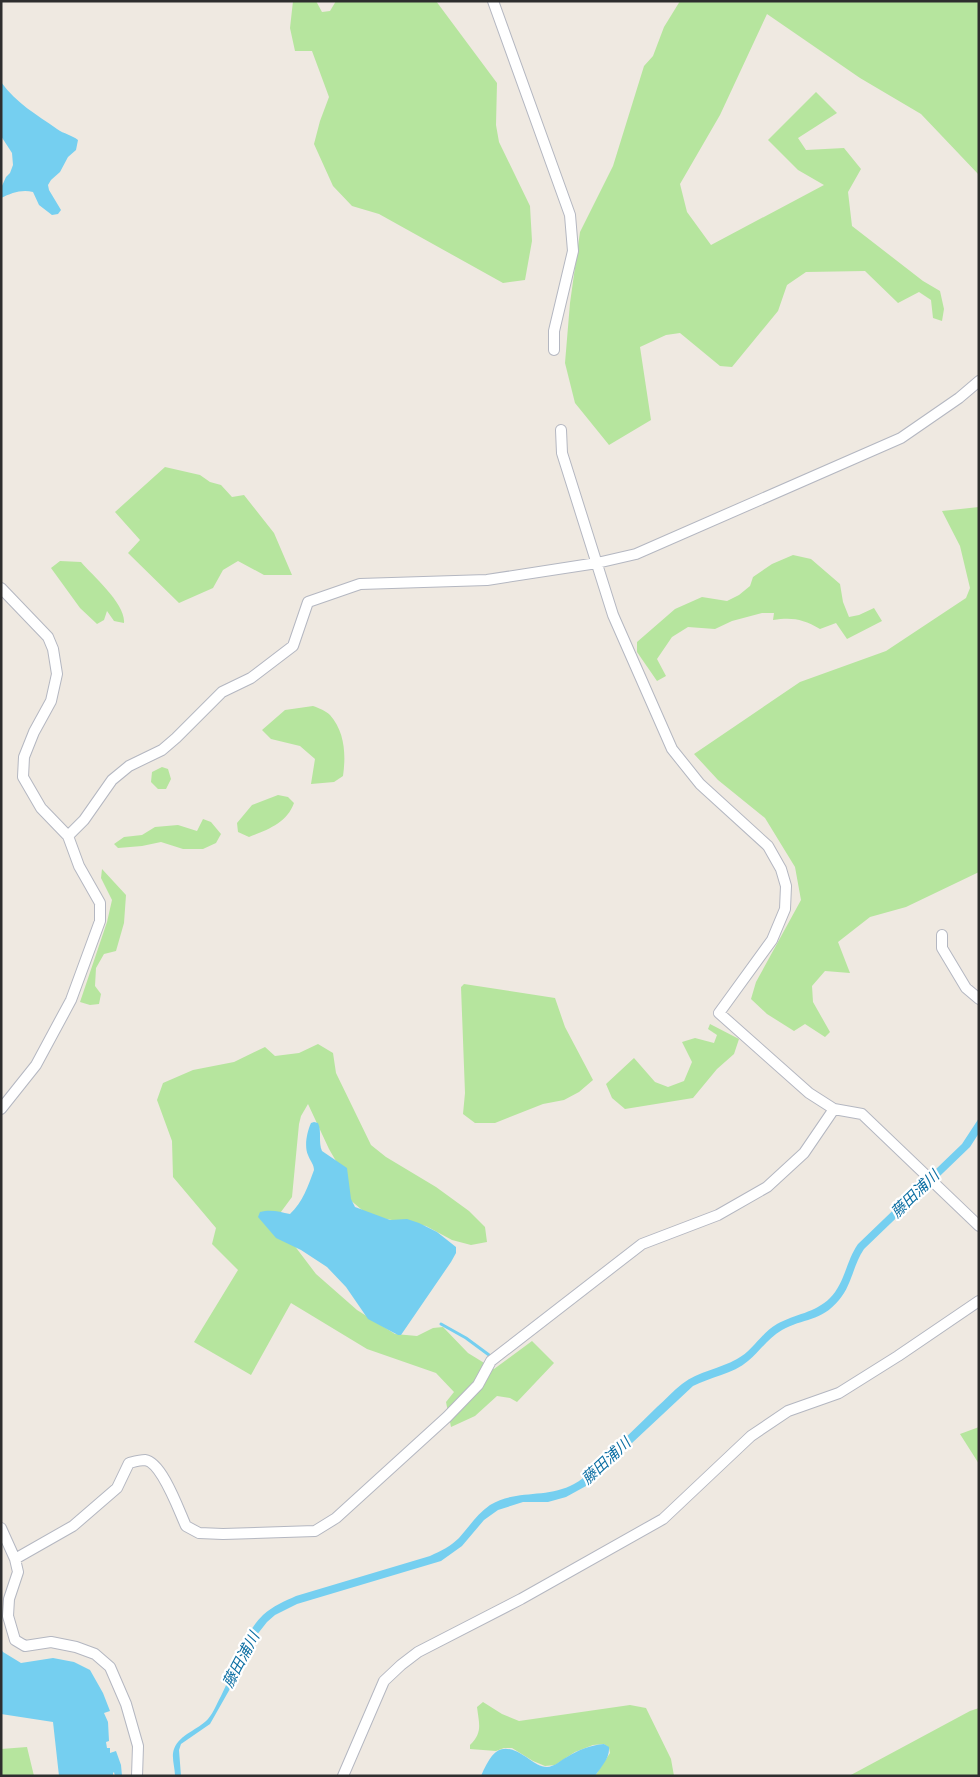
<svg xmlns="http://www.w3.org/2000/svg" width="980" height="1777" font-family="Overpass,'Noto Sans JP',sans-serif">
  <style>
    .green { fill: #b6e59e }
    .water { fill: #75cff0 }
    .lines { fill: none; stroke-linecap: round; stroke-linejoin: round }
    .stream { stroke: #75cff0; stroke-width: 3 }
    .street-casing { stroke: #b4b7c1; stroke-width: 12 }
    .street { stroke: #fff; stroke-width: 10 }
    .labels { text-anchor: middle; stroke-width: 4.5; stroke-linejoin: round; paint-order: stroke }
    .water-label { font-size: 15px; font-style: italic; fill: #0d6fa3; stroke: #fff }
  </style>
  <rect width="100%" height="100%" fill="#efe9e1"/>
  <path class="green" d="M 293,1 L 316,1 L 322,12 L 330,11 L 336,1 L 436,1 L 497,83 L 496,125 L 499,142 L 530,206 L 532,241 L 525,280 L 503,283 L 379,214 L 352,206 L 333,186 L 314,144 L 320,121 L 329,97 L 312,51 L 295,51 L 290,28 Z
    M 680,1 L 979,1 L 979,175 L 921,114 L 860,78 L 767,14 L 720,115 L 680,184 L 687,212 L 711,245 L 824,185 L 798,170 L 768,140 L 816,92 L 837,113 L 798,138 L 806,150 L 844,148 L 861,169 L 848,192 L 852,226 L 923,281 L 940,291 L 944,309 L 942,321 L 933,318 L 931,300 L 919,292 L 898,303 L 865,271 L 806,272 L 787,285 L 778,311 L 732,367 L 720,366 L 680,333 L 666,335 L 640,347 L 651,420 L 609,445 L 575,403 L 565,363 L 570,303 L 580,232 L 613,166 L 644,66 L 653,56 L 664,27 Z
    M 165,467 L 200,475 L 210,482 L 221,485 L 232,497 L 244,495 L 274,533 L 292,575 L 264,575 L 238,561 L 223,570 L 213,588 L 179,603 L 128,553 L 140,540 L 115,512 Z
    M 979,507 L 979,872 L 906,907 L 870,917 L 838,942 L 850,973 L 825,971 L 812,986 L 813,1002 L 830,1032 L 825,1037 L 805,1024 L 794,1031 L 767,1014 L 751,999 L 756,982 L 801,900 L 795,867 L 765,818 L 718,780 L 694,754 L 800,682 L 886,651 L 966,598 L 970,588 L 960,546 L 942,511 Z
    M 793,555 L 811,559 L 840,584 L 843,602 L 849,617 L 859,615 L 874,608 L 882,621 L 847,639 L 836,623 L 820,629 C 803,619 792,617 773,620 L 774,613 L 762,613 L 732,621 L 715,629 L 688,627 L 672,637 L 657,659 L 666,676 L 657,681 L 637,652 L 637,642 L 675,609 L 702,597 L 727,601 L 739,595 L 750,586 L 753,577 L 772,564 Z
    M 60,561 L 81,562 C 93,576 126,604 124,623 L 114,621 L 107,611 L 104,620 L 97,624 L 80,608 L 51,568 Z
    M 313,706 C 319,708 326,711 330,715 C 345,732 346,755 343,776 L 334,782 L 311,784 L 315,759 L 300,746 L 271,739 L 262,730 L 285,710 Z
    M 162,767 L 168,769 L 171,779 L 166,789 L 158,789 L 151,782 L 152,772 Z
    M 278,795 L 288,797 L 294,803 C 287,823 267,830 249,837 L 238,832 L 237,823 L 252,805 Z
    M 203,819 L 211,822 L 221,834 L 216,843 L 203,849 L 183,849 L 161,842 L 142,846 L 118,848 L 114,844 L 124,837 L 142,835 L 155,827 L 178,825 L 197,831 Z
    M 102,869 L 126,895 L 124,923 L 116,951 L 104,954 L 96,968 L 95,986 L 101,994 L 99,1004 L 90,1005 L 80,1002 L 107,922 L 112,900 L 101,878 Z
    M 464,984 L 555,998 L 565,1027 L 593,1080 L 579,1092 L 564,1100 L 543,1104 L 495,1123 L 475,1123 L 463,1114 L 465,1093 L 461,987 Z
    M 710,1024 L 739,1039 L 734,1054 L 717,1069 L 693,1098 L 625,1109 L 612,1098 L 606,1084 L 634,1058 L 655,1082 L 668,1087 L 684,1081 L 692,1062 L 682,1042 L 695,1038 L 714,1043 L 717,1035 L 708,1029 Z
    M 318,1044 L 333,1053 L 336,1073 L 371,1145 L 386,1157 L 436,1187 L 469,1211 L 485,1227 L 487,1242 L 471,1245 L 452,1240 L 426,1226 L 369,1216 L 348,1198 L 344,1175 L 329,1149 L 308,1104 L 301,1116 L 299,1124 L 292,1197 L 275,1220 L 316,1274 L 357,1310 L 395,1334 L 417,1336 L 433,1328 L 443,1327 L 468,1353 L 494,1369 L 532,1341 L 554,1363 L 517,1402 L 510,1398 L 497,1396 L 475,1416 L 451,1427 L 446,1402 L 454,1392 L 436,1373 L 367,1349 L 291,1303 L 251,1375 L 194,1342 L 238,1270 L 212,1244 L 216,1228 L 173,1177 L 172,1141 L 157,1100 L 163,1083 L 193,1070 L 234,1062 L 265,1047 L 275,1056 L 299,1053 Z
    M 979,1427 L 979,1464 L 960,1434 Z
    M 483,1702 L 502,1714 L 519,1721 L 630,1705 L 646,1708 L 671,1759 L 674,1776 L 595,1776 L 610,1753 L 609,1748 L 604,1744 L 593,1745 L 575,1752 L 555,1765 L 545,1766 L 533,1761 L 512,1748 L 504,1748 L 496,1751 L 470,1749 L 470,1745 C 483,1732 479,1724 477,1707 Z
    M 979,1708 L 979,1776 L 849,1776 L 970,1711 Z
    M 27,1747 L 34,1776 L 1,1776 L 1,1749 Z"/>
  <path class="water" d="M 1,82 C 17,104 36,114 57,129 C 64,134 72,135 78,140 L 76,150 L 68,157 L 60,172 L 51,180 L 48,185 L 49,190 L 61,210 L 58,214 L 52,215 L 39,205 L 33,192 C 22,189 11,193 1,198 L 1,188 L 6,177 L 10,173 L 13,165 L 12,153 L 1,136 Z
    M 979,1118 L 979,1133 L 970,1147 L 864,1249 C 853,1265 852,1285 839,1300 C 821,1322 803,1318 782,1330 C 768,1338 760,1351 748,1361 C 733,1374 710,1377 693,1386 L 586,1486 L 566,1497 L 548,1502 L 523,1502 L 498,1510 L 484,1520 L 462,1546 L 441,1561 L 297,1604 L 275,1615 L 267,1622 L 256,1636 L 231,1687 L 210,1724 L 181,1744 L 179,1750 L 181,1776 L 175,1776 C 175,1767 171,1757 174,1749 C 180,1734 198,1730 208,1719 C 214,1712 217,1703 221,1696 C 235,1669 242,1635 263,1615 C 273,1606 285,1601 296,1596 L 430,1556 C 441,1551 451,1546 459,1538 C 469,1527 477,1514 490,1505 C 516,1489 547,1499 574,1484 C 586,1478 595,1466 605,1457 C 623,1440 640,1424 657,1407 C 665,1400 673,1391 682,1384 C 699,1371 719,1369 737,1359 C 753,1351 760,1334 777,1324 C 795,1314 815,1313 830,1298 C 845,1283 846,1261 858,1244 L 962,1144 Z
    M 314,1122 L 318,1123 C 322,1131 318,1142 322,1151 L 347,1168 L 351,1199 L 355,1207 L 390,1220 L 407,1219 L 419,1223 L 437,1232 L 456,1247 L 456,1253 L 451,1262 L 401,1335 L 398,1335 L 368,1319 L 346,1287 L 327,1267 L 301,1250 L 276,1238 L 258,1217 L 260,1212 C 271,1209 280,1212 290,1214 C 303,1202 308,1186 314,1170 C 314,1164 310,1161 308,1155 C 304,1146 307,1132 311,1123 Z
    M 1,1649 L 3,1652 L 21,1663 L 53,1658 L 74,1662 L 90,1670 L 103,1693 L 110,1711 L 104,1713 L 108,1722 L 109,1741 L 106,1742 L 107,1748 L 110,1748 L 110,1753 L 116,1751 L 121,1765 L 122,1776 L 115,1776 L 114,1772 L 113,1773 L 113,1776 L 59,1776 L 53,1722 L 1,1714 Z
    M 604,1744 L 609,1747 C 610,1758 601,1767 595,1776 L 481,1776 C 493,1748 502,1740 529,1759 C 535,1763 540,1767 547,1767 C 554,1767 561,1760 567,1757 C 578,1750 591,1745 604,1744 Z"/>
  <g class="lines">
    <path class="stream" d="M 441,1324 L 466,1338 L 489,1355"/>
    <g class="street-casing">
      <path id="street" d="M 493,1 L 570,215 L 573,251 L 554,331 L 554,350
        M 561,430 L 562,453 L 613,615 L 672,749 L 700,784 L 768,846 L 781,869 L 786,886 L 785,909 L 772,940 L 719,1013 L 809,1093 L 834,1109 L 862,1114 L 979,1226
        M 1,588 L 48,637 L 53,649 L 57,674 L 51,701 L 34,732 L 24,757 L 23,777 L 41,808 L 68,836 L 79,866 L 100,903 L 100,921 L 71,1000 L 36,1065 L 1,1109
        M 68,836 L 84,820 L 112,780 L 129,766 L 162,750 L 176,738 L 222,692 L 251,678 L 293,646 L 308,602 L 360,584 L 487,580 L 597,563 L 636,554 L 901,438 L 959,398 L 979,381
        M 942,935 L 942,948 L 966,988 L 979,999
        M 1,1528 L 15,1559 L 18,1572 L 9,1599 L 8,1616 L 15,1640 L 25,1646 L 51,1642 L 76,1647 L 95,1654 L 110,1667 L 126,1704 L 138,1746 L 137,1776
        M 15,1559 L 73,1526 L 117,1488 L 129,1463 C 133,1462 140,1460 145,1460 C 162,1462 179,1511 186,1526 L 199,1533 L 223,1534 L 315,1531 L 336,1518 L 447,1417 L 478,1385 L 491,1361 L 642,1244 L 718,1215 L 767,1187 L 804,1153 L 834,1109
        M 343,1776 L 384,1681 L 401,1665 L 418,1652 L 521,1599 L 663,1519 L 751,1436 L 788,1411 L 839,1393 L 898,1356 L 979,1301"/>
    </g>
    <use href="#street" class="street"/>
  </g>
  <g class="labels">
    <g class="water-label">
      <text transform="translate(915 1194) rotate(-44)" y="5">藤田浦川</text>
      <text transform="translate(606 1461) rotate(-43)" y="5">藤田浦川</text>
      <text transform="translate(241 1660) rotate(-62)" y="5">藤田浦川</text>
    </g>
  </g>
  <rect width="980" height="1777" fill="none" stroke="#2e2e2e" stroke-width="5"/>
</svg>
